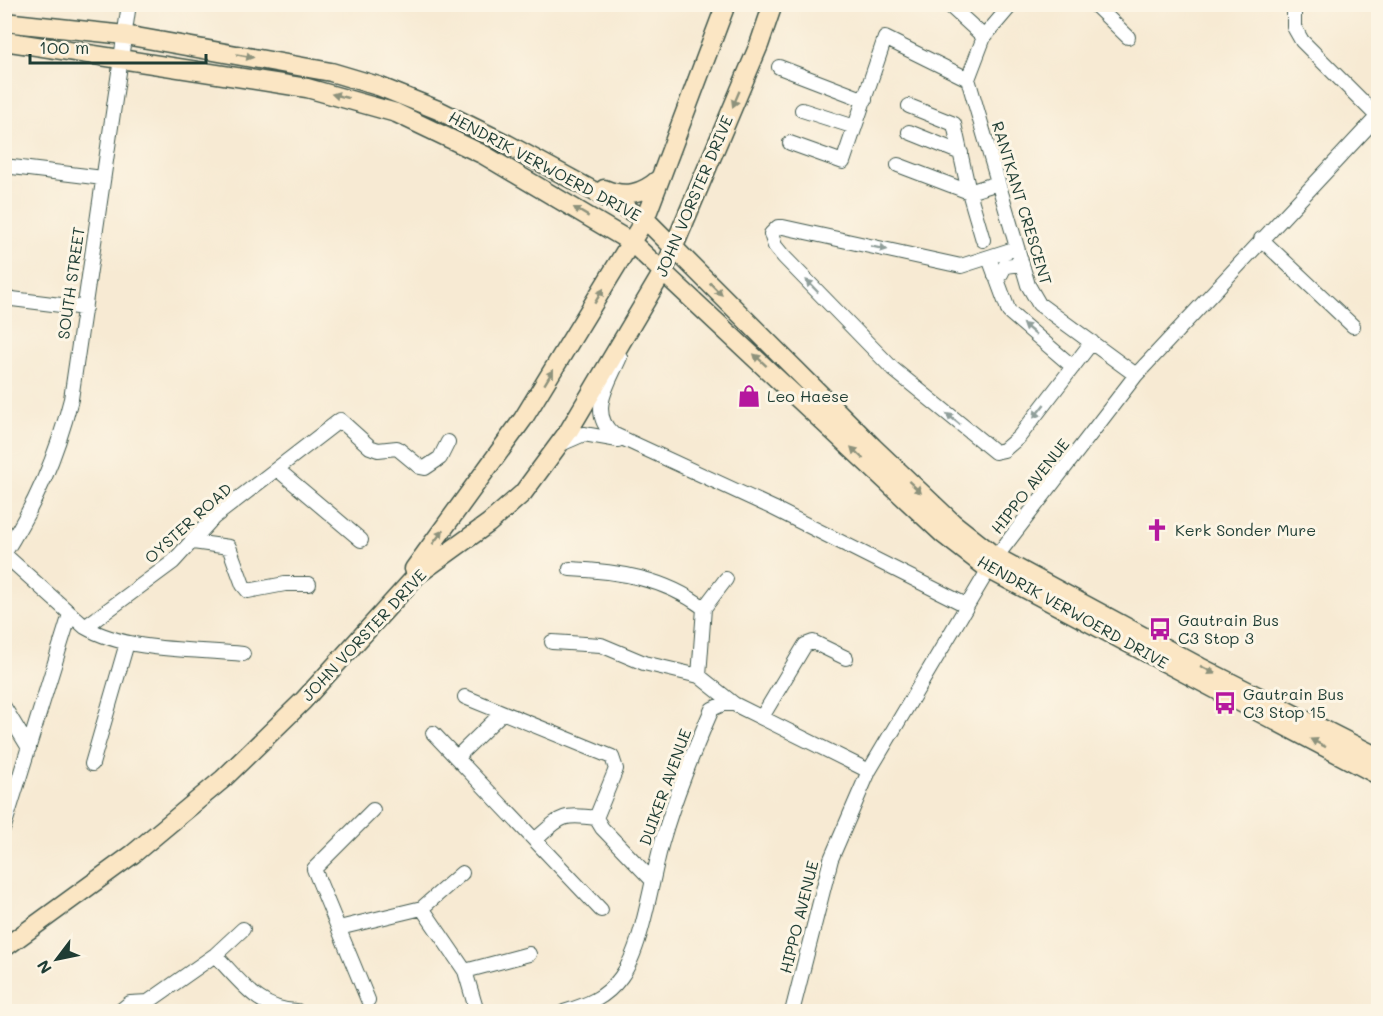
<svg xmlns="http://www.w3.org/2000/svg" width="1383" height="1016" font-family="Mali,sans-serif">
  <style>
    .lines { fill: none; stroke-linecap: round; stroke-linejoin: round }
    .street-casing { stroke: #3f574c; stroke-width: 16 }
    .secondary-casing { stroke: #3f574c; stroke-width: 21 }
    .street { stroke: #fff; stroke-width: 14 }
    .secondary { stroke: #fbe6c4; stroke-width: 18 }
    .oneway { fill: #8d927c }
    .oneway2 { fill: #8f9e9a }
    .labels { text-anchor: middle; stroke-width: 6; stroke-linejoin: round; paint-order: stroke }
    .street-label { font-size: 16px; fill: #1f3d34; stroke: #fcf5e5 }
    .poi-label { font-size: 16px; fill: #1f3d34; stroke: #fcf5e5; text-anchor: start }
  </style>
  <rect width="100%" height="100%" fill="#fcf5e5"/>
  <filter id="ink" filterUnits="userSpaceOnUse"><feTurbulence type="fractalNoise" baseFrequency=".0167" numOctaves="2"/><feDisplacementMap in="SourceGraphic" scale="12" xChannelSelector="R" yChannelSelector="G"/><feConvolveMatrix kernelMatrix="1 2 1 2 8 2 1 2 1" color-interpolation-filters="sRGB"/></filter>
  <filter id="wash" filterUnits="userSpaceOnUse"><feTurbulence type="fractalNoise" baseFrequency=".008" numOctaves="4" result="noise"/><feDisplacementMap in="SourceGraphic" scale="24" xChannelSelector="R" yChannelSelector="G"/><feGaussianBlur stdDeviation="1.35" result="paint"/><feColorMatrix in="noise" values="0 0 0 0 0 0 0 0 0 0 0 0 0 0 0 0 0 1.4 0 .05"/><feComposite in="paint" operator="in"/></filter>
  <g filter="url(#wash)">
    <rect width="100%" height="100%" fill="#f7ead3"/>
  </g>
  <g filter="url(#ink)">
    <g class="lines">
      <g class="street-casing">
        <path id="street" d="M 948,4 L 984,37
          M 1012,4 L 984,37 L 968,79 L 1028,285 L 1039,304 L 1136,375
          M 1094,4 L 1128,37
          M 1294,4 L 1294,27 L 1302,41 L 1378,117
          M 779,67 L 865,100
          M 909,106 L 954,124 L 969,192 L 998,183
          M 802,110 L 855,127
          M 909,132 L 961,153
          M 790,143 L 843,162 L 885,38 L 968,79
          M 898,165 L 969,192 L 983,240
          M 4,166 L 103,178
          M 1261,239 L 1353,326
          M 1017,248 L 961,266 L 783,227 L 778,227 L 771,234 L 775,246 L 784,257 L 893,369 L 995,452 L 1004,450 L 1019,437 L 1092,342
          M 989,258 L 1009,312 L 1073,367
          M 995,276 L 1001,274 L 1005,266 L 1021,264
          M 4,298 L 85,308
          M 620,357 C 610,381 587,412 613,434 L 773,508 L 966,605
          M 561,444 L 584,434 L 618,440
          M 277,469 L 361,540
          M 193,542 L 229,547 L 243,585 L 248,591 L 285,584 L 309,584
          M 4,554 C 36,503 56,458 71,399 L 129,4
          M 4,554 L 85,627 C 128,652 194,649 243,654
          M 570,569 C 617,571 665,578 704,608
          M 85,627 L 173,562 L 213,518 L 340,420 L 370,447 L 378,450 L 397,448 L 420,467 L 425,468 L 440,458 L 448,442
          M 552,642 L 601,645 L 644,663 L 699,676 L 734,704
          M 699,676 L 704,608 L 726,579
          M 465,697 L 612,757 L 616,769 L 596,818 L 602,828 L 652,880
          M 4,707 L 29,748
          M 762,717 L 805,645 L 813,642 L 846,658
          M 433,733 L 601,910
          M 457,757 L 502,713
          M 92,764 L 127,643
          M 4,827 L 70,614
          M 535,840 C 561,817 561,813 596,818
          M 422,908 L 465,971 L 477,1012
          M 339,928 L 422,908 L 462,873
          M 215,955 C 239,979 259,1011 297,1011
          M 465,971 L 529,954
          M 368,1000 L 314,869 L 373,810
          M 119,1012 L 130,1003 L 148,1002 L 215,955 L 243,929
          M 564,1012 C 587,1005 606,998 621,977 C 643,947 651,880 662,842 C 675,796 693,753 712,709 L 723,704 L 734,704 L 869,771
          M 792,1012 L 831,859 L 869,771 L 996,557 L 1136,375 L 1378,116"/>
      </g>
      <g class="secondary-casing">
        <path id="secondary" d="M 4,22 L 125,35 L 331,72 L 378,86 L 438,110 L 507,144 L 645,219 L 873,447 L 953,523 L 996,557 L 1200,667 L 1378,757
          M 4,41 L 307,88 L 396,113 L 484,155 L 631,242 L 944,535 L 988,569 L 1378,775
          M 604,189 C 625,198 642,194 659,179
          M 414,569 L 523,419 L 645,219 L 726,4
          M 4,948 L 133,854 L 223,779 L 303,701 L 417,575 L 489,523 L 523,493 L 568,432 L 664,270 L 759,45 L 773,4"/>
      </g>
      <use href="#street" class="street"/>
      <use href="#secondary" class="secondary"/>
    </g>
    <defs><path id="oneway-solid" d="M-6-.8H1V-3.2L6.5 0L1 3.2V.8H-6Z" transform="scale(1.5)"/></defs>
    <g class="oneway">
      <use href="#oneway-solid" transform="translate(245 56) rotate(10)"/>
      <use href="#oneway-solid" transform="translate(340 96) rotate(-166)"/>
      <use href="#oneway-solid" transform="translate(736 99) rotate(113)"/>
      <use href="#oneway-solid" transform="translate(581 212) rotate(-149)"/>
      <use href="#oneway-solid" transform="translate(716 289) rotate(45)"/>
      <use href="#oneway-solid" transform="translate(599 296) rotate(-59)"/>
      <use href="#oneway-solid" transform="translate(760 360) rotate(-137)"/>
      <use href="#oneway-solid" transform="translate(549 377) rotate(-59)"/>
      <use href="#oneway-solid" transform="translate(857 453) rotate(-136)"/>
      <use href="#oneway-solid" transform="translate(915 487) rotate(43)"/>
      <use href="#oneway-solid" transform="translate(438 537) rotate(-53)"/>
      <use href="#oneway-solid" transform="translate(1208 670) rotate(27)"/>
      <use href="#oneway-solid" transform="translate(1318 743) rotate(-153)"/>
    </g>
    <g class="oneway2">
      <use href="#oneway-solid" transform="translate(879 248) rotate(12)"/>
      <use href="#oneway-solid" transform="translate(812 286) rotate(-134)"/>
      <use href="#oneway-solid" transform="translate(1029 329) rotate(-140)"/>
      <use href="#oneway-solid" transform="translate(1039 411) rotate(128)"/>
      <use href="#oneway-solid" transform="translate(953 419) rotate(-141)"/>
    </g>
  </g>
  <defs>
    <g id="shop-bare" transform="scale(1.8)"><path d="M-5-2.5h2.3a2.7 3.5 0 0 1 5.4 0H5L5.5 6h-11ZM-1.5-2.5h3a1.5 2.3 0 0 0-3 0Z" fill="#b5179e" stroke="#fcf5e5" stroke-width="2.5" paint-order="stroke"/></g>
    <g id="church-bare" transform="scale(1.8)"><path d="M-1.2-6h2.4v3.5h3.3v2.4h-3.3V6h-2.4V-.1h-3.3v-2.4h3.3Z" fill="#b5179e" stroke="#fcf5e5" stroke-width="2.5" paint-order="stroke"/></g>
    <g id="bus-bare" transform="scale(1.8)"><path d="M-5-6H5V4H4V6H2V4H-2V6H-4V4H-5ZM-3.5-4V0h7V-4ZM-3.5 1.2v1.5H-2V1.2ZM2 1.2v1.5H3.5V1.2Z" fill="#b5179e" stroke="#fcf5e5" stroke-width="2.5" paint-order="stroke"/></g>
  </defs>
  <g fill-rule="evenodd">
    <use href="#shop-bare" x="749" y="396"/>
    <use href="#church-bare" x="1157" y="530"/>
    <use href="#bus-bare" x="1160" y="629"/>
    <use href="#bus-bare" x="1225" y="703"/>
  </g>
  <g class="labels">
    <g class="street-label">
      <text transform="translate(545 166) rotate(28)" y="6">HENDRIK VERWOERD DRIVE</text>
      <text transform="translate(694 196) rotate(-67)" y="6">JOHN VORSTER DRIVE</text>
      <text transform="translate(1022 203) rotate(73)" y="6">RANTKANT CRESCENT</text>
      <text transform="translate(71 283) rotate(-82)" y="6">SOUTH STREET</text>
      <text transform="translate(1030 486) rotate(-52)" y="6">HIPPO AVENUE</text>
      <text transform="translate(188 523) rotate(-42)" y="6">OYSTER ROAD</text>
      <text transform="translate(1073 612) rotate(29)" y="6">HENDRIK VERWOERD DRIVE</text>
      <text transform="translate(364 635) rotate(-47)" y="6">JOHN VORSTER DRIVE</text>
      <text transform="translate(665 787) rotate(-70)" y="6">DUIKER AVENUE</text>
      <text transform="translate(799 917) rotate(-76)" y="6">HIPPO AVENUE</text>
    </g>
    <g class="poi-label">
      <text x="767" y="402">Leo Haese</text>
      <text x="1175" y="536">Kerk Sonder Mure</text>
      <text x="1178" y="626">Gautrain Bus<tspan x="1178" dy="18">C3 Stop 3</tspan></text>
      <text x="1243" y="700">Gautrain Bus<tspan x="1243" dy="18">C3 Stop 15</tspan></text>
    </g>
  </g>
  <rect width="1383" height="1016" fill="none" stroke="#fcf5e5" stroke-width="24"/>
  <g transform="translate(57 959) rotate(238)" stroke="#fcf5e5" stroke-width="4.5" paint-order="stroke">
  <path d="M0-4.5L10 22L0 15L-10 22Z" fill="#1f3d34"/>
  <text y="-9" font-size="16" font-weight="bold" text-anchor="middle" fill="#1f3d34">N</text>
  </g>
  <path d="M30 54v9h176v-9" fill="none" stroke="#1f3d34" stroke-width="3"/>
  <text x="39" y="54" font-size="18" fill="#1f3d34" stroke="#fcf5e5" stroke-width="4.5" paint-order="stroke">100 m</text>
</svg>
